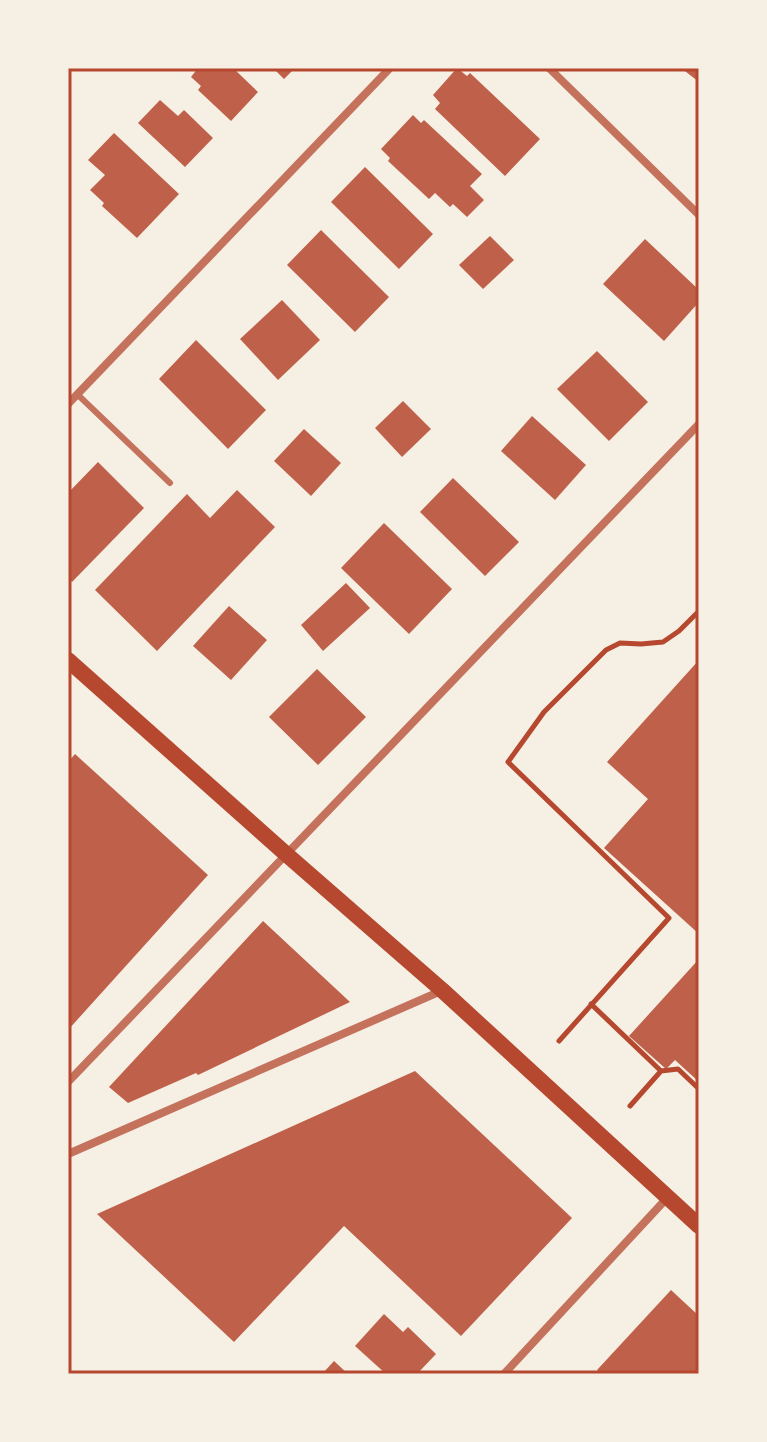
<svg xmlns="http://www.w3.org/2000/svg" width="767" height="1442" font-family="Rubik,sans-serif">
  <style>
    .building { fill: #bf614a }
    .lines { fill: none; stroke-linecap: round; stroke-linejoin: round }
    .path { stroke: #b5482f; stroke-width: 5 }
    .service { stroke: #c5725c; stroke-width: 6 }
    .minor { stroke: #c5725c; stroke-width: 8 }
    .secondary { stroke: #b5482f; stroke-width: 16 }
    .neatline { fill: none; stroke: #b5482f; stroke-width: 3 }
  </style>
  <rect width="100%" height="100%" fill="#f6efe4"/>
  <path class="building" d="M 198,68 L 217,68 L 218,70 L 220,68 L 233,68 L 258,92 L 231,121 L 198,90 L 201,86 L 191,77 Z
    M 273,68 L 295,68 L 284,79 Z
    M 457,68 L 467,76 L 470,73 L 540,139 L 505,176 L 435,109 L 440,103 L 433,95 Z
    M 681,68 L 699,68 L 699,82 Z
    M 160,100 L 178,116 L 184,110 L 213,138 L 185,167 L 138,123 Z
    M 413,115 L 421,123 L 424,120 L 482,174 L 470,186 L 484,200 L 467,217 L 453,204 L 450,207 L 435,193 L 429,199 L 388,161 L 390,158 L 381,149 Z
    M 114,133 L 179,194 L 137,238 L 102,206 L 104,203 L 90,190 L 105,175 L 88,160 Z
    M 365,167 L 433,234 L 399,269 L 331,202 Z
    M 321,230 L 389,297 L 355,332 L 287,265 Z
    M 490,236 L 514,260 L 483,289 L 459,265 Z
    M 645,239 L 699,290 L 699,302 L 664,341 L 603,284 Z
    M 282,300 L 320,340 L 278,380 L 240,339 Z
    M 196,340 L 266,410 L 228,449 L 159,379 Z
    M 597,351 L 648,402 L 609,441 L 557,389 Z
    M 403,401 L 431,429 L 402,457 L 375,428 Z
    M 532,416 L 586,465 L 555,500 L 501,451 Z
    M 304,429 L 341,463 L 311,496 L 274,461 Z
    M 98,462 L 144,508 L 72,582 L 68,578 L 68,493 Z
    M 453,478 L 519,542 L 485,576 L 420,512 Z
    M 237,490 L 275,527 L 157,651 L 95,590 L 187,494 L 210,518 Z
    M 384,523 L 452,589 L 409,634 L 341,568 Z
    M 346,583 L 370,608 L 323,651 L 301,625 Z
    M 229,606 L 267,640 L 231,680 L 193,646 Z
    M 699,660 L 699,934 L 604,848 L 648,799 L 607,762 Z
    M 317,669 L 366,717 L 318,765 L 269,717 Z
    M 75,754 L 208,875 L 68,1030 L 68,762 Z
    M 263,921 L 350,1002 L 198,1075 L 196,1073 L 128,1103 L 109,1087 Z
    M 699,959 L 699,1082 L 675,1060 L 666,1069 L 629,1036 Z
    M 415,1071 L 572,1218 L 461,1336 L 344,1226 L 234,1342 L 97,1214 Z
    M 671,1290 L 699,1316 L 699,1374 L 601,1374 L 597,1370 Z
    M 384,1314 L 403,1332 L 408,1327 L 436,1354 L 417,1374 L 386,1374 L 355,1346 Z
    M 334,1361 L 348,1374 L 322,1374 Z"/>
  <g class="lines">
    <path class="path" d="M 591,1004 L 661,1071 L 678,1069 L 699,1089
      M 559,1041 L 669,918 L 508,762 L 544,712 L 606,650 L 620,643 L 641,644 L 663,642 L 679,631 L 699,611
      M 630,1106 L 661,1071"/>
    <path class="service" d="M 77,394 L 170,483"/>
    <path class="minor" d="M 549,68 L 699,215
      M 68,404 L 390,68
      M 68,1082 L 699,424
      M 68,1154 L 441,991
      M 504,1374 L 667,1198"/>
    <path class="secondary" d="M 68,660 L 286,854 L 442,990 L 699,1226"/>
  </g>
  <rect width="767" height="1442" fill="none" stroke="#f6efe4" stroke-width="140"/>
  <rect x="70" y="70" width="627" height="1302" class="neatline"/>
</svg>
